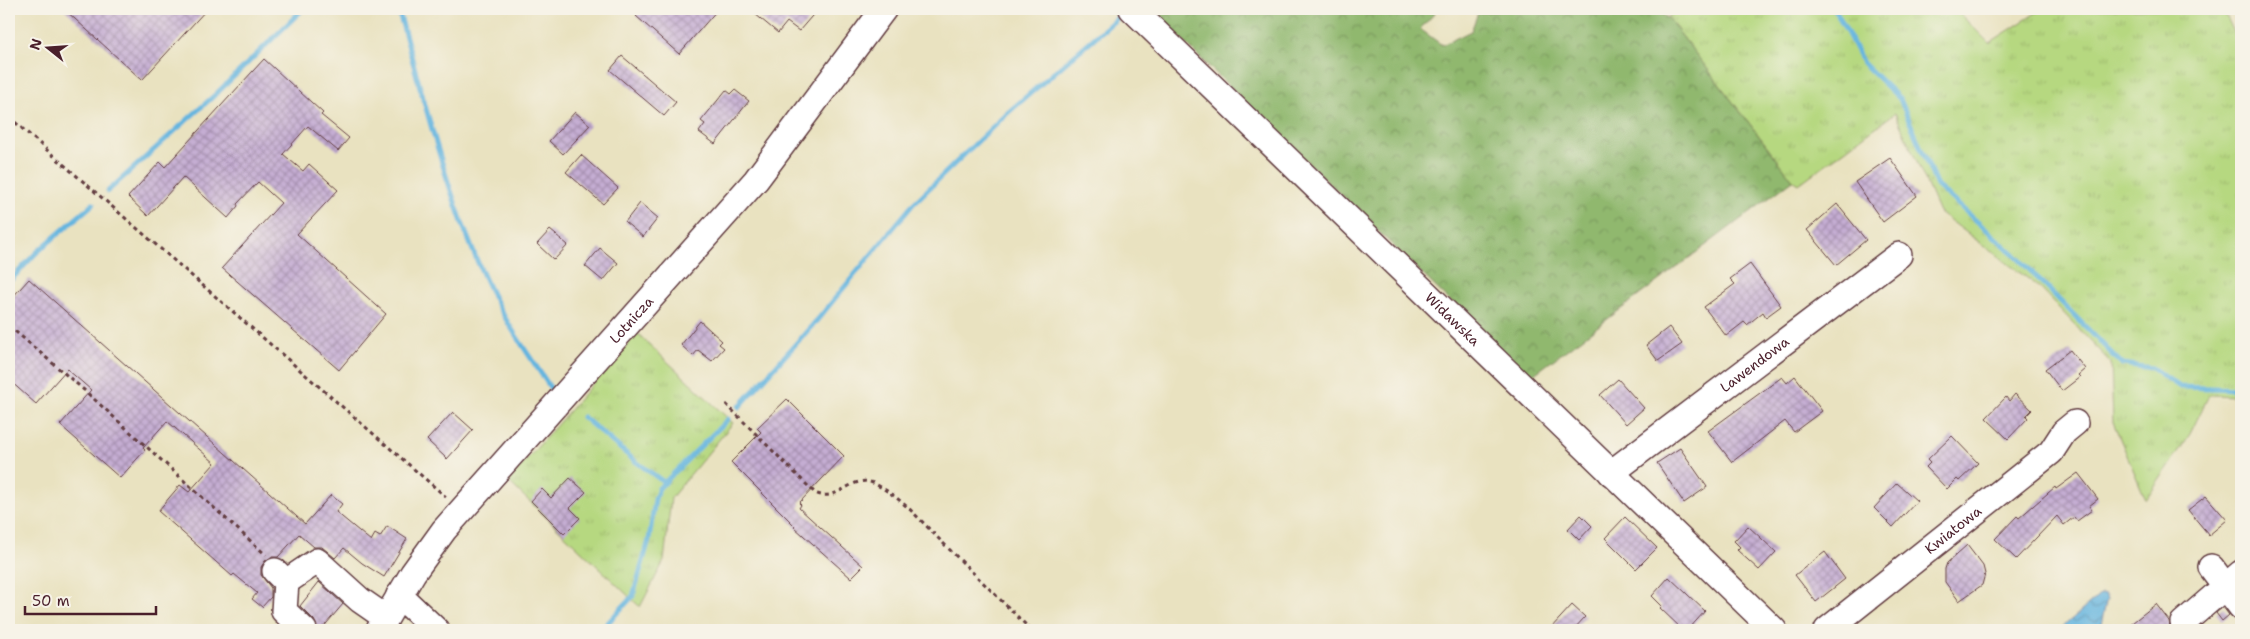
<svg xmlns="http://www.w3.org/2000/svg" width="2250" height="639" font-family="'Shantell Sans',sans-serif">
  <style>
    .grass { fill: url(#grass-tufts); stroke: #807c56 }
    .forest { fill: url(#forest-crowns); stroke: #6d6c4c }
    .water { fill: url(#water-waves); stroke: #586a85 }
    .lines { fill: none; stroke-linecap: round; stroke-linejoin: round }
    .stream { stroke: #65b5df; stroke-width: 5 }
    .building { fill: url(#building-cross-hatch) }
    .minor-casing { stroke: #623c41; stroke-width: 28 }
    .path { stroke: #623c41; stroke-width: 3; stroke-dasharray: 4 4; stroke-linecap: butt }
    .minor { stroke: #fff; stroke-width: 25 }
    .labels { text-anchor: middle; stroke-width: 4.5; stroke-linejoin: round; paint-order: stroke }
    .street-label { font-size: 14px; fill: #4a1f2b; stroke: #f7f3e8 }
  </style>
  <defs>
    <pattern id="grass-tufts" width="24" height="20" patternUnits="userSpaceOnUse" patternTransform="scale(1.25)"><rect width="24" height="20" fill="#b6d880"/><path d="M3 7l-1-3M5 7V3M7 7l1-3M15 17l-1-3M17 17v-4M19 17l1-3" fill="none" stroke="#9eb96f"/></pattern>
    <pattern id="forest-crowns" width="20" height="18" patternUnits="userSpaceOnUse" patternTransform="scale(1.25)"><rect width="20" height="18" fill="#90b86e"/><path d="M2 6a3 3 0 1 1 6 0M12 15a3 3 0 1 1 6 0" fill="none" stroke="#78955b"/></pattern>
    <pattern id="water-waves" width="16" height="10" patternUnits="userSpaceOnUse" patternTransform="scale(1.25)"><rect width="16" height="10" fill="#65b5df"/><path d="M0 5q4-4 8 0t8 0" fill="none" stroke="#5593b5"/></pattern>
    <pattern id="building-cross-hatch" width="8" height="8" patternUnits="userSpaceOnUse" patternTransform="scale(1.25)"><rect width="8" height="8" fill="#c5add3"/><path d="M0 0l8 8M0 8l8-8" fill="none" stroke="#a28cab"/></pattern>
  </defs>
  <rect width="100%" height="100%" fill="#f7f3e8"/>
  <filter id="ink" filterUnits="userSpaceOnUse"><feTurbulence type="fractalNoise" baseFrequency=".02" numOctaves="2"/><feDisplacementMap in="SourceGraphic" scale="10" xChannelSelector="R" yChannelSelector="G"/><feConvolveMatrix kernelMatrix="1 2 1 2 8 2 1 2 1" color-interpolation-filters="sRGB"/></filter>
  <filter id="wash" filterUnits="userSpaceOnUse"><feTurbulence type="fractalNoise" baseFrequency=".0096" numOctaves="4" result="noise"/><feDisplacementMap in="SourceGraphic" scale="20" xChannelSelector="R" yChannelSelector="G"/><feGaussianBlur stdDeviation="1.12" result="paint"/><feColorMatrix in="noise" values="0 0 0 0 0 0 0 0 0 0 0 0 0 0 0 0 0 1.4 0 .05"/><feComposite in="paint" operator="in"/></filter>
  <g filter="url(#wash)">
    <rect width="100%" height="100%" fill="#e9e2c0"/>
    <path class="grass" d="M 1673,9 L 1955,9 L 1989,43 L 2042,9 L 2223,9 L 2241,47 L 2241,396 L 2209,395 L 2190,434 L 2146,500 L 2113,422 L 2111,363 L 2039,287 L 1939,212 L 1895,113 L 1799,184 L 1793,180 L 1668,18 Z
      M 637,333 L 733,423 L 671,498 L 664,561 L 640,607 L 508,481 Z"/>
    <path class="forest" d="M 1150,9 L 1435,9 L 1435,13 L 1420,29 L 1442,45 L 1471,31 L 1478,13 L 1514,9 L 1654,9 L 1668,18 L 1793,180 L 1529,378 Z"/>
    <path class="water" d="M 2101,594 L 2105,595 L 2107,599 L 2101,624 L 2096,630 L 2059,630 Z"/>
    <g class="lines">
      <path class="stream" d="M 398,9 C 426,106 449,205 493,296 C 509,328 532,359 551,389
        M 1835,9 L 1863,63 L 1900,99 L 1937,186 L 2015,255 L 2122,364 L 2152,368 L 2180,387 L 2241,389
        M 108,191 L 217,93 L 303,9
        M 9,282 L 36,253 L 93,204
        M 739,407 L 818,319 L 914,203 L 1004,116 L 1123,13
        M 583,417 L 635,461 L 665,483
        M 601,630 L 633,596 L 649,540 L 655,499 L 659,488 L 728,419"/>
    </g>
    <g id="blocks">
      <path class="building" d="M 64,9 L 207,9 L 142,80 Z
        M 643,9 L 718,9 L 679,54 L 636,16 Z
        M 749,9 L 818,9 L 799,31 L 787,22 L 778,33 Z
        M 622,56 L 676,102 L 664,116 L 610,70 Z
        M 264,59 L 323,113 L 321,115 L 349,138 L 338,151 L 308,126 L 283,154 L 303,171 L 309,164 L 338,190 L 297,234 L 386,314 L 339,370 L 222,268 L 281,203 L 258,182 L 237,204 L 238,206 L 228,218 L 183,177 L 148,216 L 128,197 L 160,162 L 165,167 Z
        M 726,90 L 731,94 L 735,90 L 749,101 L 715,144 L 699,132 L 705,124 L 701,121 Z
        M 575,112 L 590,125 L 563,154 L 549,141 Z
        M 581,155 L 618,188 L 603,204 L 566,172 Z
        M 1890,158 L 1917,196 L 1883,222 L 1855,182 Z
        M 640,203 L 658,218 L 643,237 L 625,222 Z
        M 1837,204 L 1866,240 L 1836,265 L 1807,230 Z
        M 550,230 L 568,245 L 554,260 L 537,244 Z
        M 600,248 L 618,263 L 603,281 L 585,266 Z
        M 1750,264 L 1781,306 L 1766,317 L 1763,312 L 1747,325 L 1744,322 L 1726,336 L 1704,307 L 1735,284 L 1730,279 Z
        M 29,279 L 305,524 L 331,495 L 342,504 L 336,512 L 371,541 L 375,534 L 380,537 L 387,526 L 407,539 L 384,577 L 362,563 L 344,548 L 335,558 L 322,547 L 314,547 L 299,534 L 278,557 L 271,557 L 265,561 L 261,567 L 261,575 L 271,588 L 271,597 L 262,607 L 252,599 L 257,593 L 234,574 L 232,576 L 158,511 L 180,485 L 189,492 L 215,463 L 167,421 L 143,448 L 145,450 L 120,478 L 60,425 L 91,390 L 67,369 L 36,404 L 9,380 L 9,301 Z
        M 700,321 L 722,341 L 719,344 L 724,348 L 712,361 L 698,350 L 693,356 L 681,345 Z
        M 1669,327 L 1682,344 L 1658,361 L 1646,345 Z
        M 2070,350 L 2085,369 L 2078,375 L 2080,377 L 2062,391 L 2045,369 Z
        M 1795,376 L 1822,411 L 1794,432 L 1785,421 L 1732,462 L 1708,431 L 1782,377 L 1787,383 Z
        M 1618,379 L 1644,408 L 1626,424 L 1600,395 Z
        M 2015,394 L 2032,410 L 2026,416 L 2028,418 L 2008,439 L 1986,418 L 2006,397 L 2009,401 Z
        M 787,399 L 844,456 L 799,503 L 801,505 L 799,508 L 863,566 L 851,578 L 794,527 L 795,526 L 731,462 L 761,432 L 757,428 Z
        M 453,412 L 473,430 L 447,459 L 427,440 Z
        M 1952,436 L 1978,463 L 1959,481 L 1957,479 L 1947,489 L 1926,467 L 1930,463 L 1927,460 Z
        M 1680,448 L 1707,487 L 1684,503 L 1657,463 Z
        M 2078,473 L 2098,499 L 2089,506 L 2092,510 L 2077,521 L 2074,517 L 2064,525 L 2057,516 L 2016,559 L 1995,539 L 2017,516 L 2019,518 L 2055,487 L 2056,489 Z
        M 570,478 L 586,492 L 570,508 L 580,518 L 564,534 L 531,501 L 542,489 L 551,498 Z
        M 1897,483 L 1917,501 L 1893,527 L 1874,508 Z
        M 2206,496 L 2227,520 L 2209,535 L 2188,510 Z
        M 1581,515 L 1592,526 L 1579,540 L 1568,529 Z
        M 1625,517 L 1657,548 L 1636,569 L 1605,538 Z
        M 1748,526 L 1776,552 L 1759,570 L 1737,550 L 1740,547 L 1734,541 Z
        M 1967,545 L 1983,566 L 1985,574 L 1982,585 L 1959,601 L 1945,582 L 1945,569 L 1947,563 Z
        M 1825,552 L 1845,579 L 1816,602 L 1795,575 Z
        M 1669,577 L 1705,611 L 1688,630 L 1683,630 L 1660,608 L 1662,606 L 1652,596 Z
        M 319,582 L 343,604 L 321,630 L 318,630 L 314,620 L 300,606 Z
        M 2156,604 L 2169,621 L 2171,630 L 2123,630 Z
        M 1572,605 L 1585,617 L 1573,630 L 1549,630 Z
        M 2223,607 L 2229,615 L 2222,621 L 2216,613 Z"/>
    </g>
  </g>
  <g filter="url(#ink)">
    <use href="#blocks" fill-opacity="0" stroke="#623c41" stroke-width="1"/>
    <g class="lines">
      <g class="minor-casing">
        <g id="minor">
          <path id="s1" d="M 1132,9 L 1774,630"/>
          <path id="s2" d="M 1611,473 L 1899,255"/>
          <path d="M 2211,567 L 2241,607"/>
          <path d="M 275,571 L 286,582 L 284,611 L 304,630"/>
          <path d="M 286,582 L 317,561 L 360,600 L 386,618"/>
          <path d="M 399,595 L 436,630"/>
          <path d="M 2183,623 L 2241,573"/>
          <path id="s3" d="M 379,630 L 413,573 L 444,530 L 756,180 L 884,9"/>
          <path id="s4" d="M 1827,630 L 2051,452 L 2064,432 L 2075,423"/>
        </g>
      </g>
      <path class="path" d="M 9,117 L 446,497
        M 9,326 L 84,390 L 266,555
        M 726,404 L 815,493 C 839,504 852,472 875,484 C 901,497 921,521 941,541 C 971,571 1001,600 1031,630"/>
      <use href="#minor" class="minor"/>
    </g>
  </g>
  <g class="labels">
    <g class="street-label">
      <text dy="5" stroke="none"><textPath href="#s3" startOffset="401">Lotnicza</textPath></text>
      <text dy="5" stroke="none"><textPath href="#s1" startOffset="446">Widawska</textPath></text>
      <text dy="5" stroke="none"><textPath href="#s2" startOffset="180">Lawendowa</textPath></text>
      <text dy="5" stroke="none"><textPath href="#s4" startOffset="161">Kwiatowa</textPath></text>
    </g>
  </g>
  <rect width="2250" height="639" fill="none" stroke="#f7f3e8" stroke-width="30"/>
  <g transform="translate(48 48) rotate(287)" stroke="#f7f3e8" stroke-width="4" paint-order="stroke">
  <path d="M0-4L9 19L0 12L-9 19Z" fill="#4a1f2b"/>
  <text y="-8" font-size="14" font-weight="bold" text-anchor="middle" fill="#4a1f2b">N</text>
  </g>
  <path d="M25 606v8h131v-8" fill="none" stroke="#4a1f2b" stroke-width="2.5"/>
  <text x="32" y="606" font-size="15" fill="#4a1f2b" stroke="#f7f3e8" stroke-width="4" paint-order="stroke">50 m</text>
</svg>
